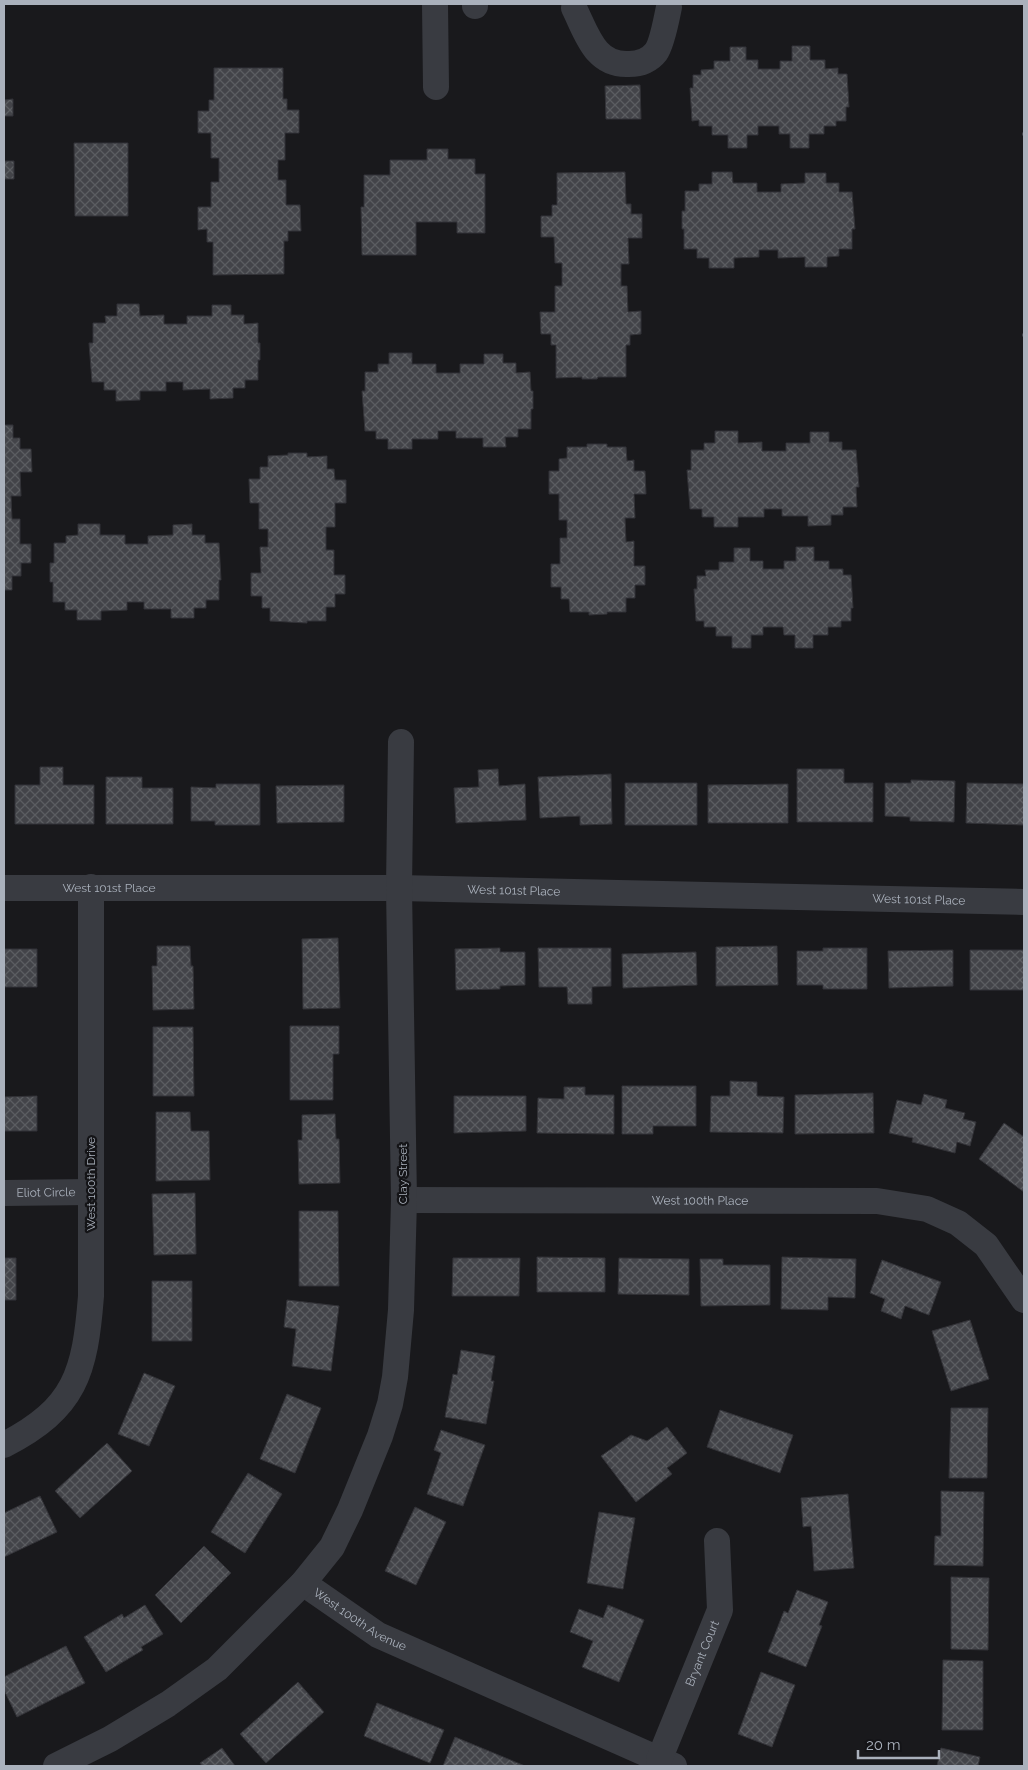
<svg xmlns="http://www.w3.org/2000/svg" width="1028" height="1770" font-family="Raleway,sans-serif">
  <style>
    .building { fill: url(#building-cross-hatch); stroke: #333338 }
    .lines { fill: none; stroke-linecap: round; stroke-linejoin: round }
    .path { stroke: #3f4248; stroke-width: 3; stroke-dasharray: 2.5 4; stroke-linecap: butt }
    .minor { stroke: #393b41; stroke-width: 26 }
    .labels { text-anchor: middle; stroke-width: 4.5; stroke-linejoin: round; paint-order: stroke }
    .street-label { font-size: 12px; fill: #aab1bc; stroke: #141417 }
  </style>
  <defs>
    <pattern id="building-cross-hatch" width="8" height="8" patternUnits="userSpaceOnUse" patternTransform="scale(1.25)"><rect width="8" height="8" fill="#434449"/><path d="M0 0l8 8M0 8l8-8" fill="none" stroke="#5b5d61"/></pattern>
  </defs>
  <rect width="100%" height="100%" fill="#19191c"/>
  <path class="building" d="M 792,46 L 810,46 L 810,60 L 825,60 L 825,69 L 838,68 L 838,74 L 847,74 L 849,107 L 846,107 L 846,121 L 836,121 L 836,126 L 824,126 L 824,134 L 809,134 L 809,148 L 790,148 L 790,134 L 779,134 L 779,126 L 758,126 L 758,135 L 747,135 L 747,148 L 728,148 L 728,135 L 712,135 L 712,126 L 699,126 L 699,120 L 692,121 L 690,88 L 693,88 L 693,75 L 701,75 L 701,70 L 714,69 L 714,61 L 730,61 L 730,47 L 746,47 L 746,60 L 758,60 L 758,69 L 780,69 L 780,61 L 792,61 Z
    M 214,68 L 283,68 L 283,99 L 287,99 L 287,110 L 299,110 L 299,133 L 285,133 L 285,160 L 278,160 L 278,180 L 286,180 L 286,205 L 300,205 L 301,231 L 288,231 L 288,241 L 284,241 L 284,274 L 213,275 L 213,242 L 207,242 L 207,229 L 198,230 L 198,207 L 211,207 L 211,182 L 219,182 L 219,158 L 211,158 L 211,133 L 198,133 L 198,111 L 209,111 L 209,100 L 214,100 Z
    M 640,85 L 641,119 L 606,119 L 605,86 Z
    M 13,99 L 13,116 L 4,116 L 4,100 Z
    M 74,143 L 128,143 L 128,216 L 75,216 Z
    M 427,149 L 448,149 L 448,159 L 475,159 L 475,174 L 485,174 L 485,233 L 457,233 L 457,222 L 416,222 L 416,255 L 362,255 L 361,207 L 364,207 L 364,175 L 390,175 L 390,160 L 427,160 Z
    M 4,161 L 14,161 L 14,179 L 4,179 Z
    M 625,172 L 626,204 L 631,204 L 631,214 L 642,214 L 642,238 L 628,238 L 629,264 L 621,264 L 621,286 L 627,286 L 628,312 L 641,311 L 641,334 L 630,335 L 630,345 L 626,345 L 626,377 L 598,377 L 597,379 L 582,379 L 582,377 L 556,378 L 556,345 L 551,345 L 551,334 L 541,334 L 540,312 L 555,312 L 555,286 L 562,286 L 562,263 L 555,263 L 554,237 L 541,237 L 541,216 L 552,216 L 552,205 L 557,205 L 557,173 Z
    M 712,172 L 732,172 L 733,183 L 757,183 L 757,192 L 781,192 L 781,184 L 805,183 L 805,173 L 826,173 L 826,183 L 839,183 L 839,192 L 852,192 L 855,229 L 852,229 L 852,249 L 839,249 L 839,256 L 827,257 L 827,267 L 805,267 L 805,257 L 778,258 L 778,250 L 759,250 L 759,257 L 734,258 L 734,268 L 709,268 L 709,258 L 697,258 L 697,249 L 684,249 L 684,229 L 682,229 L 682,211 L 685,211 L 685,191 L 699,191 L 699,184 L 712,184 Z
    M 117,304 L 139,304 L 140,316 L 164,315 L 164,324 L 187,324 L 187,316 L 212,316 L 212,305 L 231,305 L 231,315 L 244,315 L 244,324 L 258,323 L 258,343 L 260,343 L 260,360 L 258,360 L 258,380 L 245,380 L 245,388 L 233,388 L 233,398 L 210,399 L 210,389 L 183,390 L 183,382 L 166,382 L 166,391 L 140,391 L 140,400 L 116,401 L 116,390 L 104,390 L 104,382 L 92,382 L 89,343 L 93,343 L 93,323 L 106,323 L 105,316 L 117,316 Z
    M 389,353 L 412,353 L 412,364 L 436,364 L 436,373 L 460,373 L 460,364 L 484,364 L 484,354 L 503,354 L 503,363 L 516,363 L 516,373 L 530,372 L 531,391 L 533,391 L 533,409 L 531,409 L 531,429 L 518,429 L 518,437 L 505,437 L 506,447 L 483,447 L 483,438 L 456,438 L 456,431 L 438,431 L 438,439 L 412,439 L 412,449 L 388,449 L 388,439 L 376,439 L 376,431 L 365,431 L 362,391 L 365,391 L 365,372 L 378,372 L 378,364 L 389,364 Z
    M 4,425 L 13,425 L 13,438 L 20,438 L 20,449 L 31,449 L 32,472 L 20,472 L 21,496 L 11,496 L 12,519 L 20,519 L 20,544 L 31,544 L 31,563 L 21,563 L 21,576 L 12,576 L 12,590 L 4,590 Z
    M 715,431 L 738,431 L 738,443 L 762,442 L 762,451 L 786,451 L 786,443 L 810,443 L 810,432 L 829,432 L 829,442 L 842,442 L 842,450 L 856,450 L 859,487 L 856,487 L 857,507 L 843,507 L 843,515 L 831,515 L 831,525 L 808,526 L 808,516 L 782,516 L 782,509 L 764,509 L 764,517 L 738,517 L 738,527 L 714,527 L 714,517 L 702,517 L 702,509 L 690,509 L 687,470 L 691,470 L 691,450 L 704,450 L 704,443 L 715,443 Z
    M 587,444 L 607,444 L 607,447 L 626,447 L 627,461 L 634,460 L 634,471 L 645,471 L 646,494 L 634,494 L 635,518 L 625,518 L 626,542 L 634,541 L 634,566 L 645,566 L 645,585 L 635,585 L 635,598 L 626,598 L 626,612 L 607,612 L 607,614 L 589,615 L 589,612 L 570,612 L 569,599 L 561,599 L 561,587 L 551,587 L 551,564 L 560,564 L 560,538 L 567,538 L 567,520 L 559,520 L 559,494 L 549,494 L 549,471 L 559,471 L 559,459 L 567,458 L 567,447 L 587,447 Z
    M 288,453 L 307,453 L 307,457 L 327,456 L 327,469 L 334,469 L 335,480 L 346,480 L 346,503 L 335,503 L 335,527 L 326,527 L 326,550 L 334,550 L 334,575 L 345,575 L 345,594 L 335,594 L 335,607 L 326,607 L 326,621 L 307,621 L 307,623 L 270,621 L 270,608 L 262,608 L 262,596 L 251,596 L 251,573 L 261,573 L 260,547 L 268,547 L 268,529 L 259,529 L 259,503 L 250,503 L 249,479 L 260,479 L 260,467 L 268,467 L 268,456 L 288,455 Z
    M 78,524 L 100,524 L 100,535 L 125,535 L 125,544 L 148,544 L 148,536 L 173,535 L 173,525 L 192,524 L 192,535 L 205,535 L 205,543 L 219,543 L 221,580 L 219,580 L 219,600 L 206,600 L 206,608 L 194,608 L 194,618 L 171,618 L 171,609 L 144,609 L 144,602 L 127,602 L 127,610 L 101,611 L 101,620 L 77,620 L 77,610 L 65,610 L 65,602 L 53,602 L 53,582 L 50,582 L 50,563 L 54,563 L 54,543 L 66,543 L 66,536 L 78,535 Z
    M 796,547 L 814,547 L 814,561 L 829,561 L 829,569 L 843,569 L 843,575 L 851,575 L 853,608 L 851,608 L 851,621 L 841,621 L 841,627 L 828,627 L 828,635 L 813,635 L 813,648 L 795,648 L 795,635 L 784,635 L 783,627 L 763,627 L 763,635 L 751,635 L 751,648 L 732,648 L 732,636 L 716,636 L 716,627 L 704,627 L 704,621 L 696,621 L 694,589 L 697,589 L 697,576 L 706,576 L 705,570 L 719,570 L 719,562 L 734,562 L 734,548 L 750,548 L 750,561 L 763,561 L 763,569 L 784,569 L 784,561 L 796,561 Z
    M 40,767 L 63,767 L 63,785 L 94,785 L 94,824 L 15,824 L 15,785 L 40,785 Z
    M 498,769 L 499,786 L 525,784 L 526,820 L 456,823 L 454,788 L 479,787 L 478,770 Z
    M 797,769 L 844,769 L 844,783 L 873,783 L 873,822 L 797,822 Z
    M 611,774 L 612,824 L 580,825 L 580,816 L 540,818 L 538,777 Z
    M 106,777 L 142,777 L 142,788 L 173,788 L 173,824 L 106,824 Z
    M 911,780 L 955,781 L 954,822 L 910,821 L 910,817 L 885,816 L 885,783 L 911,783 Z
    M 625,783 L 697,783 L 697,825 L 625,825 Z
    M 967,783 L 1024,784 L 1024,825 L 966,823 Z
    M 216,784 L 260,784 L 260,825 L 215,825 L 215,821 L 191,821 L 191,787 L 216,788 Z
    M 788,784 L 788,823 L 708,823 L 708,785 Z
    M 344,785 L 344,822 L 277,823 L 276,786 Z
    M 338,938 L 340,1008 L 303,1009 L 302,939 Z
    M 157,946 L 190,946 L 191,966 L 193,966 L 194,1009 L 153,1010 L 152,966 L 157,966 Z
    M 777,946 L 778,985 L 716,986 L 716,947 Z
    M 500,948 L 500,952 L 525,952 L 525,985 L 500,986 L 500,989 L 456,990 L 455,949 Z
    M 538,948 L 611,948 L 611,986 L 592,987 L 592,1004 L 568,1004 L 567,987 L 539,987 Z
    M 823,948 L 867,948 L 867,989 L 823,989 L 823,985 L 797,985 L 797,951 L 823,951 Z
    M 4,949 L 37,949 L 37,987 L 4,987 Z
    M 953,950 L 953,986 L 889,988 L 888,951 Z
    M 970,950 L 1024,950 L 1024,990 L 970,990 Z
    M 696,952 L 697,985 L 623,988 L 622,954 Z
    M 290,1026 L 339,1026 L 339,1054 L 333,1054 L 333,1100 L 290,1100 Z
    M 153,1027 L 193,1027 L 194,1096 L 153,1096 Z
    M 730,1081 L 757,1082 L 757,1096 L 784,1097 L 783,1133 L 710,1132 L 711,1096 L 730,1096 Z
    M 622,1086 L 696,1086 L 696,1126 L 653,1126 L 653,1134 L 622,1134 Z
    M 564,1087 L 585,1087 L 585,1095 L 614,1095 L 614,1134 L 537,1133 L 538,1098 L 564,1099 Z
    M 873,1093 L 874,1133 L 795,1134 L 795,1095 Z
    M 924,1094 L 947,1100 L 945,1108 L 965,1113 L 963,1119 L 976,1122 L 970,1146 L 957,1142 L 955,1153 L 912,1142 L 913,1138 L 889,1133 L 897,1100 L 921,1105 Z
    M 37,1096 L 37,1131 L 4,1131 L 4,1097 Z
    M 454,1096 L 526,1096 L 526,1131 L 454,1133 Z
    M 156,1112 L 190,1112 L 191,1131 L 209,1131 L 210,1180 L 156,1181 Z
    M 335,1114 L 336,1139 L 339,1139 L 340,1183 L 299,1184 L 298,1140 L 302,1140 L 302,1115 Z
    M 1004,1123 L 1024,1137 L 1024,1192 L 979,1159 Z
    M 195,1193 L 196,1254 L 154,1255 L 152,1194 Z
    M 299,1211 L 338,1211 L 339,1286 L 299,1286 Z
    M 537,1257 L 605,1258 L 605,1292 L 537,1292 Z
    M 782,1257 L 856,1259 L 855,1298 L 828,1297 L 828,1310 L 781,1309 Z
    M 4,1258 L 16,1258 L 16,1300 L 4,1300 Z
    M 453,1258 L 520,1258 L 519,1296 L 452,1296 Z
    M 619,1258 L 689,1259 L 689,1295 L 618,1294 Z
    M 700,1259 L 723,1259 L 723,1265 L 770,1265 L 770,1305 L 701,1306 Z
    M 882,1260 L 941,1282 L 929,1315 L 905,1306 L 901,1319 L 881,1311 L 885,1299 L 870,1293 Z
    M 152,1281 L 192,1281 L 192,1341 L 152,1341 Z
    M 287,1300 L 339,1306 L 331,1371 L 292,1366 L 296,1329 L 284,1327 Z
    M 970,1320 L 989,1379 L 951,1391 L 932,1331 Z
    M 461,1350 L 495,1356 L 491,1381 L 494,1381 L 486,1424 L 445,1417 L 453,1374 L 457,1375 Z
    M 144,1373 L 175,1386 L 149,1446 L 118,1434 Z
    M 287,1394 L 321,1408 L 295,1473 L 260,1459 Z
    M 951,1408 L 988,1408 L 987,1478 L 949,1478 Z
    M 720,1410 L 793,1435 L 780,1473 L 707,1447 Z
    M 667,1427 L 687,1453 L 667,1468 L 672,1474 L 636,1502 L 601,1456 L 631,1435 L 647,1441 Z
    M 441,1430 L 485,1445 L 463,1506 L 427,1494 L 441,1453 L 434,1450 Z
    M 107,1443 L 132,1471 L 80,1518 L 55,1491 Z
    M 248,1473 L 282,1494 L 245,1553 L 211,1532 Z
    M 941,1491 L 984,1492 L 983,1566 L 934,1565 L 935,1536 L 941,1536 Z
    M 848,1494 L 854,1568 L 814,1571 L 811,1526 L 803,1527 L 801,1498 Z
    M 40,1496 L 57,1532 L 4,1557 L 4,1513 Z
    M 415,1507 L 446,1522 L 416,1585 L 385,1571 Z
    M 599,1512 L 635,1518 L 623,1589 L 587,1583 Z
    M 204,1546 L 231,1573 L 181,1623 L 155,1595 Z
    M 951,1577 L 989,1578 L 988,1650 L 951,1649 Z
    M 797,1590 L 828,1602 L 819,1625 L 822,1626 L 806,1667 L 768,1652 L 784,1611 L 788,1613 Z
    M 145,1605 L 163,1634 L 141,1647 L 143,1650 L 106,1672 L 84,1637 L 122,1614 L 124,1618 Z
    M 608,1605 L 644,1620 L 619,1682 L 582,1667 L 593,1641 L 570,1632 L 579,1609 L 603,1618 Z
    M 66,1646 L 85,1683 L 17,1717 L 4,1690 L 4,1677 Z
    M 943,1660 L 983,1661 L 983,1730 L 942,1730 Z
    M 761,1672 L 795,1685 L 772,1747 L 738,1734 Z
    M 298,1682 L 324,1712 L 266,1763 L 240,1734 Z
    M 377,1703 L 444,1730 L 430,1763 L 364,1736 Z
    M 455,1737 L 525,1766 L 443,1766 Z
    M 222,1748 L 235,1766 L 202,1766 L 200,1763 Z
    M 941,1748 L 980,1757 L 978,1766 L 937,1766 Z"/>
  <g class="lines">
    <path class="path" d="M 1022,134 L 1024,134
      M 1022,335 L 1024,335"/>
    <g class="minor">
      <path d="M 435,4 L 436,87"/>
      <path d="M 475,4 L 475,6"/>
      <path d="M 574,8 C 587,34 595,66 629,64 C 640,64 649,61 656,52 C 662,44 667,17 669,7"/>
      <path id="s1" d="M 4,888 L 399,888 L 1024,902"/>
      <path id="s2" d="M 4,1193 L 90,1192"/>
      <path id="s3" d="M 404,1200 L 877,1201 L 927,1209 L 958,1223 L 986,1245 L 1024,1300"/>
      <path d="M 4,1445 C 76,1408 85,1372 91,1296 L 91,887"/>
      <path id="s4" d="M 303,1583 L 378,1635 L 674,1766"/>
      <path id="s5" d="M 659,1760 L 720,1610 L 717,1541"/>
      <path d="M 56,1766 L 110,1739 L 168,1704 L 217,1669 L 303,1583 L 332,1547 L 350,1510 L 380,1436 L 390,1404 L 395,1377 L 401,1310 L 404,1200 L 399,888 L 401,742"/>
    </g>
  </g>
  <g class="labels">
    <g class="street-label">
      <text dy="4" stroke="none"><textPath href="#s1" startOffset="105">West 101st Place</textPath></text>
      <text dy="4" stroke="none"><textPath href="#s1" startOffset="510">West 101st Place</textPath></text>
      <text dy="4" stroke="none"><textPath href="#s1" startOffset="915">West 101st Place</textPath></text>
      <text transform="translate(403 1174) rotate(-90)" y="4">Clay Street</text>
      <text transform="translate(91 1184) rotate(-90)" y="4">West 100th Drive</text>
      <text dy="4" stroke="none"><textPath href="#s2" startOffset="42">Eliot Circle</textPath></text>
      <text dy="4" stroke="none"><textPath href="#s3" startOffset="296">West 100th Place</textPath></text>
      <text dy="4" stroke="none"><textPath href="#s4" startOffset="68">West 100th Avenue</textPath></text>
      <text dy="4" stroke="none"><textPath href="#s5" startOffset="115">Bryant Court</textPath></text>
    </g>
  </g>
  <rect width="1028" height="1770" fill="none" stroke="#aab1bc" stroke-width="10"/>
  <path d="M858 1750v8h81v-8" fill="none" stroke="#aab1bc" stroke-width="2.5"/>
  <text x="866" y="1750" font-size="15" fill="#aab1bc" stroke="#141417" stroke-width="4" paint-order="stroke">20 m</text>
</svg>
